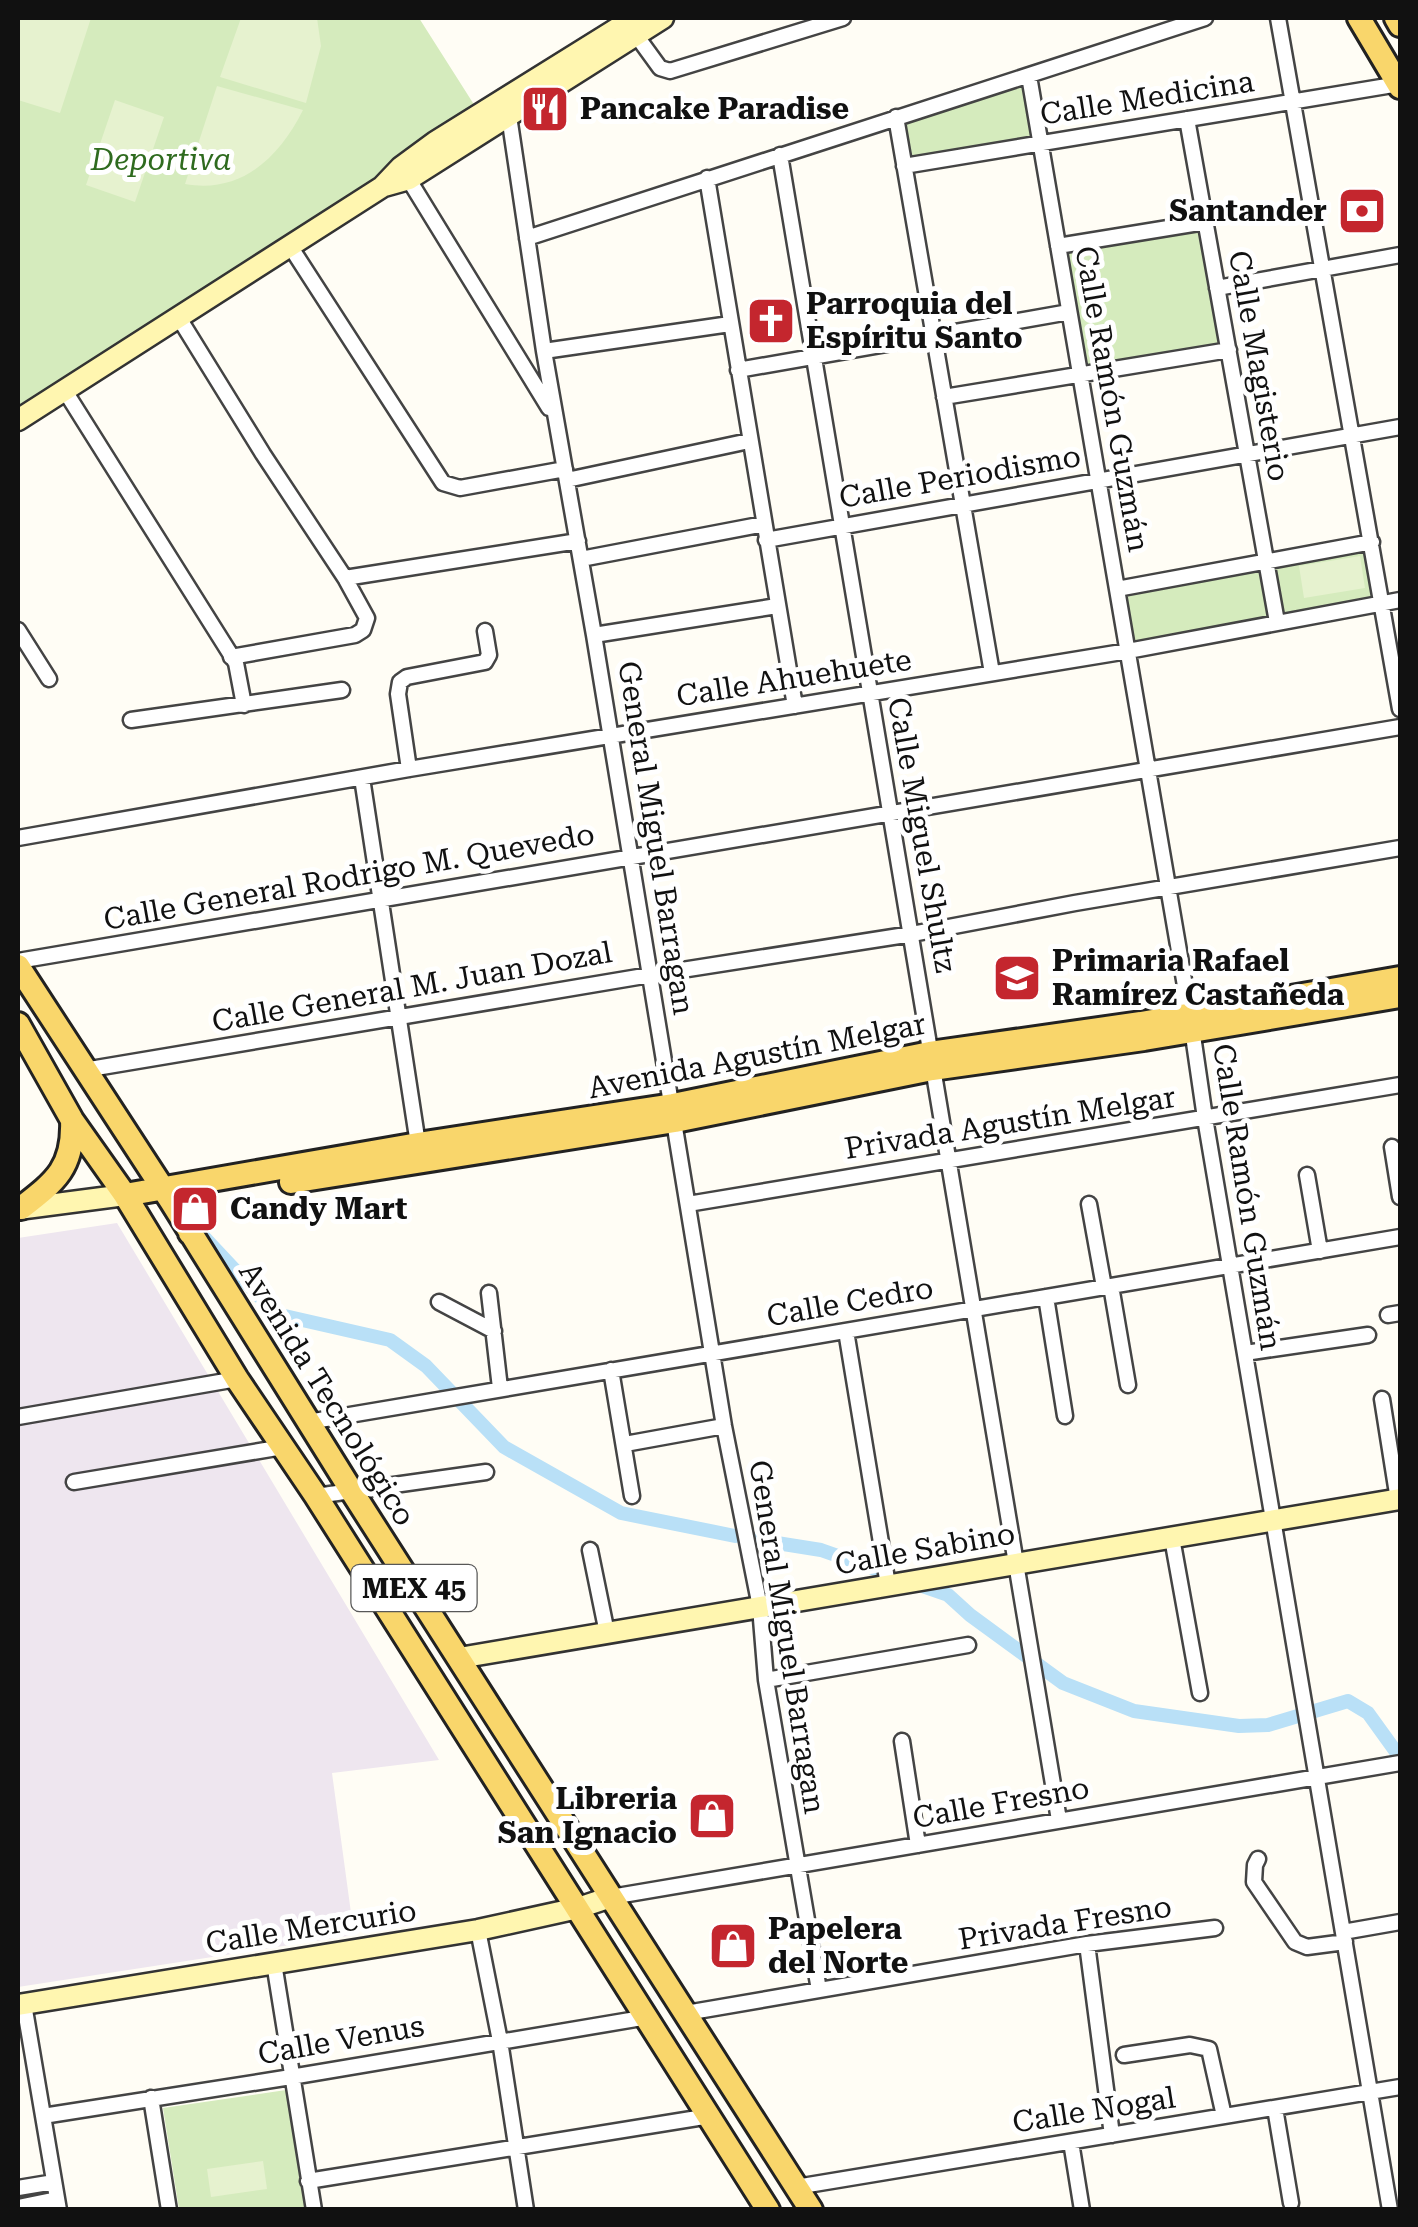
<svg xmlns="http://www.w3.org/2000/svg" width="1418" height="2227" font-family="'Roboto Serif',serif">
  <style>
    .industrial { fill: #eee6ef }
    .green { fill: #d5ebbd }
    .pitch { fill: #e6f2cf }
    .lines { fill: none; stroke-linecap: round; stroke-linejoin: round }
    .canal { stroke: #b9e0f7; stroke-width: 14 }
    .street-casing { stroke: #444; stroke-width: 19 }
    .secondary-casing { stroke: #333; stroke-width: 25 }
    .primary-casing { stroke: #222; stroke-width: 28 }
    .street { stroke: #fff; stroke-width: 14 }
    .secondary { stroke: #fff6b0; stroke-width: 20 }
    .primary { stroke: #f9d66b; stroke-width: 22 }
    .labels { text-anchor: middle; stroke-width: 10; stroke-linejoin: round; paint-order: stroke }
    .shield { fill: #fff; stroke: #585858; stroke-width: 2.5 }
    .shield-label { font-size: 28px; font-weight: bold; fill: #111 }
    .street-label { font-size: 30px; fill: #111; stroke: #fff }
    .poi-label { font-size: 30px; font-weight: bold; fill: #111; stroke: #fff; text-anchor: start }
    .park-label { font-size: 30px; font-style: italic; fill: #2f6b1f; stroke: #fff }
  </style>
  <rect width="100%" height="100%" fill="#fffdf5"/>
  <path class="industrial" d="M 117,1223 L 439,1760 L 332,1773 L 354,1935 L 18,1987 L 18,1238 Z"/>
  <path class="green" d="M 18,18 L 419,18 L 480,114 L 18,420 Z
    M 1029,76 L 1040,143 L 904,166 L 896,117 Z
    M 1205,222 L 1229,350 L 1079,375 L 1058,246 Z
    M 1372,542 L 1383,603 L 1128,651 L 1117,589 Z
    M 286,2090 L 305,2209 L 179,2209 L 163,2108 Z"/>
  <path class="pitch" d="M 18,18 L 91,18 L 60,113 L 18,100 Z
    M 241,18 L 317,18 L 321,46 L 306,103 L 220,77 Z
    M 217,86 L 303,110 C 279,158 241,194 185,184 Z
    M 115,100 L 164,117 L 135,202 L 86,185 Z
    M 1360,556 L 1365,588 L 1304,598 L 1299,566 Z
    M 263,2161 L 267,2189 L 211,2197 L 207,2169 Z"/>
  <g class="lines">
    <path class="canal" d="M 202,1235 L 276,1314 L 390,1340 L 426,1366 L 504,1447 L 621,1513 L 735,1536
      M 758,1540 L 821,1550 L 875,1569
      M 922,1586 L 948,1595 L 970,1615 L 1063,1683 L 1134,1711 L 1239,1726 L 1268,1725 L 1348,1701 L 1368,1713 L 1399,1756"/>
    <g class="street-casing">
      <path id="street" d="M 1278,18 L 1400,709
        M 636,35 L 660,68 L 670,71 L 843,18
        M 1029,76 L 1190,1015 L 1205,1118 L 1390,2210
        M 509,116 L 544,351 L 594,635 L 724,1426 L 760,1607 L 766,1680 L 819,1990
        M 896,117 L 992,673
        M 1187,119 L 1277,622
        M 780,155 L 1059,1820
        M 904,166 L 1399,84
        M 406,175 L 549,408
        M 707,178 L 795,706
        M 527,238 L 1205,18
        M 290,246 L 443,483 L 460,488 L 565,469
        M 1058,246 L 1205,222
        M 1217,288 L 1400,255
        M 179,318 L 263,454 L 345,578 L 367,618 L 363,630 L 355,635 L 231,657
        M 544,351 L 730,324
        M 738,370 L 1069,312
        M 65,391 L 236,663 L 244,705
        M 944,397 L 1229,350
        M 567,480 L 749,441
        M 766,540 L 1400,427
        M 581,559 L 764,524
        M 345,578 L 578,541
        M 1117,589 L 1372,542
        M 18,630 L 49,679
        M 594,635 L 777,606
        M 131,720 L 342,690
        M 409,769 L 398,694 L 400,682 L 407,677 L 485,662 L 489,655 L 485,631
        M 362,778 L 418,1144
        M 18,838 L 409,769 L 1128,651 L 1400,600
        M 18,961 L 1400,727
        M 84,1070 L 650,975 L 912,934 L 1075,903 L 1400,848
        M 1392,1147 L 1400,1197
        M 1307,1175 L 1320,1251
        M 688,1204 L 1400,1085
        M 1089,1204 L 1104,1287
        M 1111,1286 L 1128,1385
        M 489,1293 L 500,1388
        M 1046,1297 L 1065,1416
        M 439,1302 L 494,1331
        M 1388,1315 L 1400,1313
        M 846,1331 L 888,1585
        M 1245,1353 L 1368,1335
        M 611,1370 L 632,1496
        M 1382,1399 L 1398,1500
        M 18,1417 L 237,1379
        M 308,1422 L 1400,1237
        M 625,1444 L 724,1426
        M 74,1482 L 283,1447
        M 316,1496 L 486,1472
        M 1172,1538 L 1200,1693
        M 590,1550 L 607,1633
        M 766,1680 L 968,1645
        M 902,1741 L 918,1845
        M 1258,1859 L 1255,1865 L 1254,1882 L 1295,1942 L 1307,1947 L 1345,1942
        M 611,1897 L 1400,1763
        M 478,1930 L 500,2041 L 526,2210
        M 1343,1932 L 1400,1922
        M 1087,1944 L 1112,2135
        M 274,1963 L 314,2210
        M 24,2004 L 59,2210
        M 686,2013 L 1087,1944 L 1215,1928
        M 1124,2055 L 1190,2045 L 1209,2049 L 1224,2116
        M 151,2098 L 169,2210
        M 1275,2108 L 1291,2203
        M 43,2116 L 291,2077 L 648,2017
        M 1071,2142 L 1082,2210
        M 308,2181 L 710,2116
        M 796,2187 L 1400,2087
        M 18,2188 L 54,2182
        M 18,2207 L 57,2199"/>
    </g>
    <g class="secondary-casing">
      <path id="secondary" d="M 384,186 L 409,179 L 663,18
        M 18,420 L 382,187 L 401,167 L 435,142 L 634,18
        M 18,1209 L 125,1195
        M 459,1658 L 1400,1499
        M 18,2005 L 478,1930 L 578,1908 L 611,1897"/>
    </g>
    <g class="primary-casing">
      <path id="primary" d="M 1359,18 L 1400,87
        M 1396,18 L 1400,25
        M 18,966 L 171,1201 L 351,1490 L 811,2210
        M 18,1024 L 72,1120 L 125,1195 L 237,1379 L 316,1496 L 768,2210
        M 291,1182 L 675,1121 L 932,1069 L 1144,1039 L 1400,996
        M 125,1195 L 418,1144 L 673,1105 L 930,1053 L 1141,1023 L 1400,978
        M 21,1208 C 56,1181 74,1167 72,1120
        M 190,1233 L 192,1219 L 204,1196"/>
    </g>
    <use href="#street" class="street"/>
    <use href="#secondary" class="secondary"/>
    <use href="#primary" class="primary"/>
  </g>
  <defs>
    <g id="restaurant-square" transform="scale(2.5)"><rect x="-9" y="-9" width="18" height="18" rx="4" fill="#c4262e" stroke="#fff"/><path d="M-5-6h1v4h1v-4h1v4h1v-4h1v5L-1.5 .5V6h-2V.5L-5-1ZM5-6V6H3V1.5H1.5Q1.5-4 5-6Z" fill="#fff"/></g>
    <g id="bank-square" transform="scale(2.5)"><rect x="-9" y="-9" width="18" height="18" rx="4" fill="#c4262e" stroke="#fff"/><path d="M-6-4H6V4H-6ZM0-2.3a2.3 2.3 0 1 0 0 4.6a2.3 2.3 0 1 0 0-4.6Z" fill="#fff"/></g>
    <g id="church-square" transform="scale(2.5)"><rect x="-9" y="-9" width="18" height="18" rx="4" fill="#c4262e" stroke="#fff"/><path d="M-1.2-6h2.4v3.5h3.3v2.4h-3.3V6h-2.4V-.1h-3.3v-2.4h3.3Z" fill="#fff"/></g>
    <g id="school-square" transform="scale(2.5)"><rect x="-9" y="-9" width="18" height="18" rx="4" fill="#c4262e" stroke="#fff"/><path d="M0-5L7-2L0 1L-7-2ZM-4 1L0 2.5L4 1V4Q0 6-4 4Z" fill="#fff"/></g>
    <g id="shop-square" transform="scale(2.5)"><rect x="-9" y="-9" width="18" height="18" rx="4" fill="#c4262e" stroke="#fff"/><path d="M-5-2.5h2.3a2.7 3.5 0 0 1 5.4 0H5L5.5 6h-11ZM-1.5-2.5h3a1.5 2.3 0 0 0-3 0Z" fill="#fff"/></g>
  </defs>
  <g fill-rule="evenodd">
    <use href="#restaurant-square" x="545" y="109"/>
    <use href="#bank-square" x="1362" y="211"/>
    <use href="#church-square" x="771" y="321"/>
    <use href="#school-square" x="1017" y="978"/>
    <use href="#shop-square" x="195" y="1209"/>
    <use href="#shop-square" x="712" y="1816"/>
    <use href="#shop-square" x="733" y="1946"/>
  </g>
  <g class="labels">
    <rect class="shield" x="351.5" y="1565" width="125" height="46" rx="8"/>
    <g class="shield-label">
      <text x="414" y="1598">MEX 45</text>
    </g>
    <g class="street-label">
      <text transform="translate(1147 98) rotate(-9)" y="10">Calle Medicina</text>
      <text transform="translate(1259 366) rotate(80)" y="10">Calle Magisterio</text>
      <text transform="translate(1112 399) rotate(80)" y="10">Calle Ramón Guzmán</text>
      <text transform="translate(960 477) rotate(-10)" y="10">Calle Periodismo</text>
      <text transform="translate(794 678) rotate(-9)" y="10">Calle Ahuehuete</text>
      <text transform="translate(922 835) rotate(80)" y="10">Calle Miguel Shultz</text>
      <text transform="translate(656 838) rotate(81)" y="10">General Miguel Barragan</text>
      <text transform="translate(349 877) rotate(-10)" y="10">Calle General Rodrigo M. Quevedo</text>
      <text transform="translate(412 987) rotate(-10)" y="10">Calle General M. Juan Dozal</text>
      <text transform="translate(757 1056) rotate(-11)" y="10">Avenida Agustín Melgar</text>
      <text transform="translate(1010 1123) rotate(-9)" y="10">Privada Agustín Melgar</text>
      <text transform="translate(1247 1197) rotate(81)" y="10">Calle Ramón Guzmán</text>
      <text transform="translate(850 1302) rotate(-10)" y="10">Calle Cedro</text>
      <text transform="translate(327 1394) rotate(58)" y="10">Avenida Tecnológico</text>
      <text transform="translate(925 1549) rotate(-10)" y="10">Calle Sabino</text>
      <text transform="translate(787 1637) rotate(81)" y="10">General Miguel Barragan</text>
      <text transform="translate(1001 1803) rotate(-10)" y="10">Calle Fresno</text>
      <text transform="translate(1065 1923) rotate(-9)" y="10">Privada Fresno</text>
      <text transform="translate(311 1927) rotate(-9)" y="10">Calle Mercurio</text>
      <text transform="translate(341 2040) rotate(-10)" y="10">Calle Venus</text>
      <text transform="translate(1094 2110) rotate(-9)" y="10">Calle Nogal</text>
    </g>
    <g class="poi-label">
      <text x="580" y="119">Pancake Paradise</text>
      <text x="1327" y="221" text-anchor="end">Santander</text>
      <text x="806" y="314">Parroquia del<tspan x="806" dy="34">Espíritu Santo</tspan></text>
      <text x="1052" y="971">Primaria Rafael<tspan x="1052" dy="34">Ramírez Castañeda</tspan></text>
      <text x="230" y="1219">Candy Mart</text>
      <text x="677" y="1809" text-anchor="end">Libreria<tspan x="677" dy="34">San Ignacio</tspan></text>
      <text x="768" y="1939">Papelera<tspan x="768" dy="34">del Norte</tspan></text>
    </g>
    <g class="park-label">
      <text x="161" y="170">Deportiva</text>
    </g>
  </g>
  <rect width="1418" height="2227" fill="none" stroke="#111111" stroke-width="40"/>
</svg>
